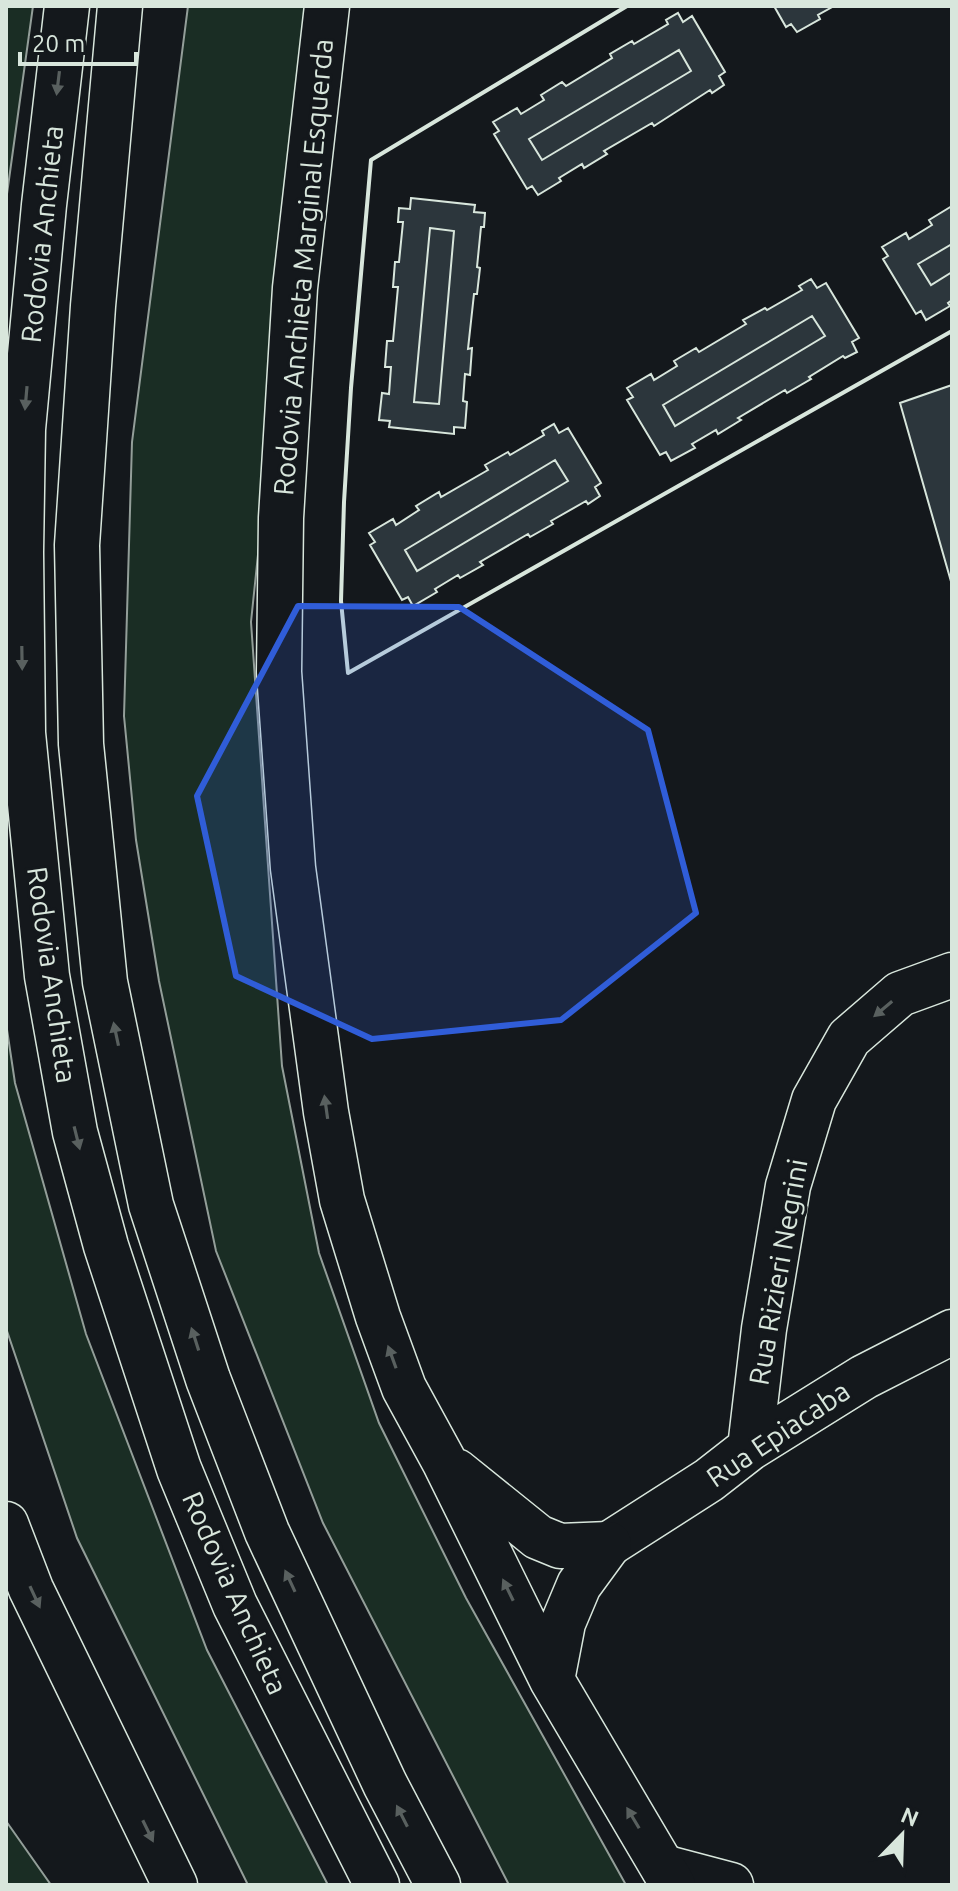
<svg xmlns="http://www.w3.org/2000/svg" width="958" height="1891" font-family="Ubuntu,sans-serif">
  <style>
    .green { fill: #1a2d24; stroke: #939e99; stroke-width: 2 }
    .building { fill: #2c363c; stroke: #d8e6dc; stroke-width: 2 }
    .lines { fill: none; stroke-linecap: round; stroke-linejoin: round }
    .minor-casing { stroke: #d8e6dc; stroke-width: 47 }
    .highway-casing { stroke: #d8e6dc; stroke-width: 47 }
    .minor { stroke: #14181c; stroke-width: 44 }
    .highway { stroke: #14181c; stroke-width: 44 }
    .wall { stroke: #d8e6dc; stroke-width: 4 }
    .oneway { fill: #59605f }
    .marked { fill: #305dd8; fill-opacity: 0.2; stroke: #305dd8; stroke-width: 6; stroke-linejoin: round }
    .labels { text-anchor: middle; stroke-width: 6; stroke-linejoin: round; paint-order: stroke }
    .street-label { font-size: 28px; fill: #d8e6dc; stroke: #14181c }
  </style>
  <rect width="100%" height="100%" fill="#14181c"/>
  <path class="green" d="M 6,6 L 33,6 L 6,201 Z
    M 188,6 L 315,6 L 251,622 L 282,1066 L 319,1253 L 379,1423 L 466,1598 L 626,1885 L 509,1885 L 323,1523 L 216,1251 L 159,981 L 136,840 L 124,716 L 132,442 Z
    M 6,1023 L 15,1083 L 86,1334 L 207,1650 L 328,1885 L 248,1885 L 77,1538 L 6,1328 Z
    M 6,1821 L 51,1885 L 6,1885 Z"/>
  <path class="building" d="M 774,6 L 834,6 L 818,15 L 820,19 L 797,32 L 791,24 L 786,27 Z
    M 678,13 L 683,22 L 692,16 L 725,72 L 719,76 L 724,85 L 712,93 L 710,90 L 654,126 L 652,123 L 604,151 L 607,154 L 584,168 L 582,164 L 559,178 L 561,181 L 538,195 L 532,186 L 527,189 L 494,134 L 499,131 L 493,122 L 517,108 L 521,114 L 544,100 L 541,95 L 562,82 L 566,86 L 612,58 L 610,54 L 632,41 L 634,44 L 668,24 L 666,20 Z
    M 679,50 L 691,71 L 542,160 L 529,139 Z
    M 411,198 L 475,205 L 474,212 L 485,213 L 484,227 L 481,227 L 477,267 L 480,268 L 477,294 L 474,294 L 468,349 L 472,348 L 470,375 L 465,374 L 463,401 L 467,402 L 465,428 L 454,427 L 454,434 L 389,427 L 390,421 L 379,420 L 382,393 L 389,394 L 391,367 L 385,367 L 387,341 L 393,341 L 398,287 L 393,287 L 395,262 L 399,262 L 403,222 L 398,222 L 399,208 L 410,209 Z
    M 952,206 L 952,300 L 948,303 L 950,306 L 926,320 L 921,311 L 916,314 L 883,259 L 888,256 L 882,247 L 906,233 L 909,239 L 932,225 L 929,220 Z
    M 430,228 L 454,231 L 439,404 L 414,402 Z
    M 952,244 L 952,272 L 931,285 L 918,264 Z
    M 811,279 L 817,288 L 826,283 L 859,338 L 852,342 L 857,352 L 845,358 L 843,356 L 809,377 L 811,379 L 787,393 L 785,390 L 738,418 L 741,420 L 718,434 L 716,430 L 692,444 L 695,448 L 671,461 L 666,452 L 660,455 L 627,400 L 633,397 L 627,388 L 651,374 L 654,380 L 677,366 L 674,361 L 696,348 L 699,352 L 746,324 L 743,320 L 765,308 L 767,310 L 802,290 L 799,286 Z
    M 812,316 L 825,336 L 675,426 L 663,405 Z
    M 952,385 L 952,585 L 900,403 Z
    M 554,424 L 559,433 L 568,428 L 601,483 L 595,487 L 600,496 L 588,504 L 586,501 L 551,521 L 553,524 L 530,537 L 528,534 L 480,562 L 483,565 L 460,578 L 458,575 L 435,589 L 437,592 L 413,606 L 408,597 L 402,600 L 370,545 L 375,542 L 369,533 L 393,519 L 396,525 L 419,510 L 416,506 L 439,492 L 441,497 L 488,470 L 485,465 L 508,452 L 510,455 L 544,435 L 542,431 Z
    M 555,460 L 568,481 L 417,571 L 405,550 Z"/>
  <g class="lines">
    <g class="minor-casing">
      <path id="minor" d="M 750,1448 L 764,1329 L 788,1186 L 814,1100 L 849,1038 L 900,994 L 952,975
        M 609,1544 L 709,1480 L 750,1448 L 864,1377 L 952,1332
        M 663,1867 L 731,1885"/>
    </g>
    <g class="highway-casing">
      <path id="highway" d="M 67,6 L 44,205 L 23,429 L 21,552 L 23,733 L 47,976 L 75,1132 L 106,1246 L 179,1469 L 235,1605 L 377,1885
        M 120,6 L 93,306 L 77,545 L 81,744 L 105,982 L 151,1205 L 208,1379 L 267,1532 L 385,1784 L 438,1885
        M 327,6 L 295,288 L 281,518 L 279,672 L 293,868 L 326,1112 L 342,1200 L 378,1317 L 404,1388 L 445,1463 L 552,1680 L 673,1885
        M 456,1471 L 538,1537 L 560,1546 L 609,1544
        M 6,1524 L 31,1589 L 175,1885
        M 552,1680 L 563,1623 L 579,1585 L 609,1544"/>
    </g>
    <use href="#minor" class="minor"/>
    <use href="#highway" class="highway"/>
    <path class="wall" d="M 627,6 L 371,160 L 351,388 L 344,502 L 341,601 L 348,673 L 952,331"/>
  </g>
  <defs><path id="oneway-solid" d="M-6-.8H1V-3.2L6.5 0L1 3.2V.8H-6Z" transform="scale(2)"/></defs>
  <g class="oneway">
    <use href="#oneway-solid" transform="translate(58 83) rotate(97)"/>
    <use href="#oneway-solid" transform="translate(26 398) rotate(95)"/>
    <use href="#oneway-solid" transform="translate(22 658) rotate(89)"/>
    <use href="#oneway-solid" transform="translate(883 1009) rotate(140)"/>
    <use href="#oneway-solid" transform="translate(116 1034) rotate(-102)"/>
    <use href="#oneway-solid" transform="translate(326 1107) rotate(-98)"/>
    <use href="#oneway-solid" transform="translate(77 1138) rotate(76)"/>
    <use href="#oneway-solid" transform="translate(195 1339) rotate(-108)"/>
    <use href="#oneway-solid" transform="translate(392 1357) rotate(-110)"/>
    <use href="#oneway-solid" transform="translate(290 1581) rotate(-115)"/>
    <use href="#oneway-solid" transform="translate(508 1590) rotate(-116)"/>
    <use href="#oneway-solid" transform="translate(35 1597) rotate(65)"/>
    <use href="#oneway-solid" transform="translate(402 1816) rotate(-117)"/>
    <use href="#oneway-solid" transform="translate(633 1818) rotate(-121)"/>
    <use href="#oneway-solid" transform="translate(148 1831) rotate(64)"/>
  </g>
  <path class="marked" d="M 298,606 L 459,607 L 648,730 L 696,913 L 561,1020 L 372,1039 L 236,976 L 197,796 Z"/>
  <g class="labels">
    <g class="street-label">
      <text transform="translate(42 234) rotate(-84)" y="10">Rodovia Anchieta</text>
      <text transform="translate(303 267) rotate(-85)" y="10">Rodovia Anchieta Marginal Esquerda</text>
      <text transform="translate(52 975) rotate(82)" y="10">Rodovia Anchieta</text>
      <text transform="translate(778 1272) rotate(-80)" y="10">Rua Rizieri Negrini</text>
      <text transform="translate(778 1434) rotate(-34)" y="10">Rua Epiacaba</text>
      <text transform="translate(235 1593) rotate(66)" y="10">Rodovia Anchieta</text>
    </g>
  </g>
  <rect width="958" height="1891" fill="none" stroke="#d8e6dc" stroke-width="16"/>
  <g transform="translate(902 1835) rotate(23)" stroke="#14181c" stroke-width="6" paint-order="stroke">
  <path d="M0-6L14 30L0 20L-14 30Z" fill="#d8e6dc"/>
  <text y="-12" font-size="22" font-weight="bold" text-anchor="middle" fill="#d8e6dc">N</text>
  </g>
  <path d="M20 52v12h116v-12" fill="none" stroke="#d8e6dc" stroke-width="4"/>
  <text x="32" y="52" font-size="24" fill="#d8e6dc" stroke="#14181c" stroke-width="6" paint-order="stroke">20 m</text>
</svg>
